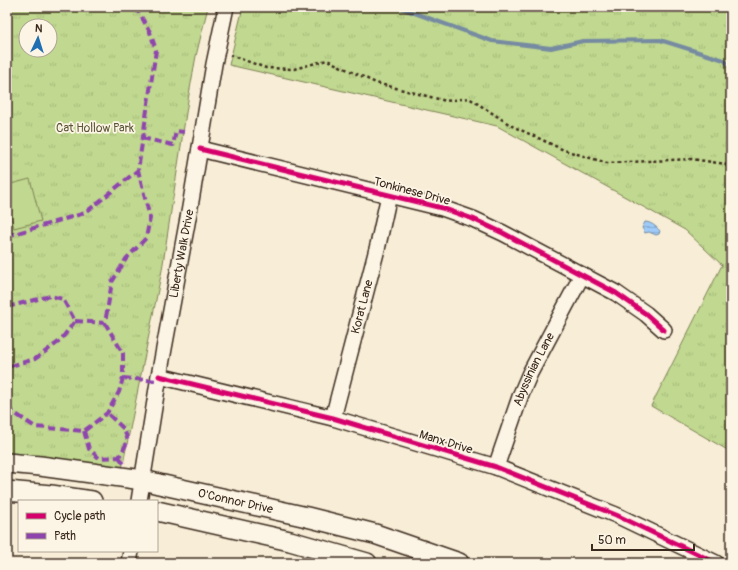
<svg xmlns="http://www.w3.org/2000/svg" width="738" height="570" font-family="Pangolin,sans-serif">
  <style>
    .grass { fill: url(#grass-tufts); stroke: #7e8156; fill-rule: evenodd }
    .garden { fill: #c0d88f; stroke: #7e8156 }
    .water { fill: url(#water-rules); stroke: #768ba1 }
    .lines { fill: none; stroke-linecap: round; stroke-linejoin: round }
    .stream { stroke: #768ba1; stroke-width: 4 }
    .minor-casing { stroke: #3b2a1e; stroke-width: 18 }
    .major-casing { stroke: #3b2a1e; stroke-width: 22 }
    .path { stroke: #3b2a1e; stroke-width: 2.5; stroke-dasharray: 3 3; stroke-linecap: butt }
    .minor { stroke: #fcf5e5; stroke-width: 15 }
    .major { stroke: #fcf5e5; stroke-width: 19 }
    .quiet { stroke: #8e44ad; stroke-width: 4; stroke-dasharray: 8 4; stroke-linecap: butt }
    .cycleway-casing { stroke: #fcf5e5; stroke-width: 8 }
    .cycleway { stroke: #d6006c; stroke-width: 5 }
    .labels { text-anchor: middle; stroke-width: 3.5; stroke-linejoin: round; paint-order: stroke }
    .park-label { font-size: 12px; fill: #5c563a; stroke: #fcf5e5 }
    .street-label { font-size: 12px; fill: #3b2a1e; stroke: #fcf5e5 }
  </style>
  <defs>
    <pattern id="grass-tufts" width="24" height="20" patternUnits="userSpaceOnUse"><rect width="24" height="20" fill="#c0d88f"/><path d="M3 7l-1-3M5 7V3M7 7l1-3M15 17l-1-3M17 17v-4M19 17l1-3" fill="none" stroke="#a6ba7b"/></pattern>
    <pattern id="water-rules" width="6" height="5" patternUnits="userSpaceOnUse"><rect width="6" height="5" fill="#9ecbf9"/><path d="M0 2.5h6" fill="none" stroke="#89aed5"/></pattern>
  </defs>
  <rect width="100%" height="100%" fill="#f8eed7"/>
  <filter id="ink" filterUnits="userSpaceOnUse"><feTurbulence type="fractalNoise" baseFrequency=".025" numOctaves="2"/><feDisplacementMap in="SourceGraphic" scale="8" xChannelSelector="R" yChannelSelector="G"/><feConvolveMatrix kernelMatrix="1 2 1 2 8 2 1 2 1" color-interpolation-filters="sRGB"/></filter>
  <g filter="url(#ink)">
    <path class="grass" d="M 7,7 L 208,7 L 196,56 L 188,100 L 162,270 L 122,469 L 7,454 ZM 26,26 L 50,26 L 50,50 L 26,50 Z
      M 243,7 L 731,7 L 731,452 L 651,406 L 722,265 L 685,230 L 497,126 L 229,65 Z"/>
    <path class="garden" d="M 30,179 L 41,221 L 14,228 L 7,201 L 7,185 Z"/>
    <path class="water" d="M 645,222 C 650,222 656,226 660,231 L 659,234 L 656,235 L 649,232 L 645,233 L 642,228 Z"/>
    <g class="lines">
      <path class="stream" d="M 398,7 L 492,41 L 551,48 L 583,41 L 660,40 L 724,60 L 731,67"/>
      <g class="minor-casing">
        <g id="minor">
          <path d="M 200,149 L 442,208 L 473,219 L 503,233 L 616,293 L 646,314 L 664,330"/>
          <path d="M 159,376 L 333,418 L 496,467 L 616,515 L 716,563"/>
          <path id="s1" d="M 333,418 L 378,245 L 389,195"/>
          <path id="s2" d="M 496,467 L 521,394 L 530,373 L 582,275"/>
          <path id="s3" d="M 139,501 L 159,376 L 190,207 L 214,64 L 226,7"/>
          <path d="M 129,563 L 131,551"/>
        </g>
      </g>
      <g class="major-casing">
        <g id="major">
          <path id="s4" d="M 7,463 L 40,466 L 143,480 L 159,484 L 307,517 L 375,534 L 459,563"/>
          <path d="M 7,491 L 51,495 L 92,501"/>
          <path d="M 157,511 L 290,541 L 367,563"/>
        </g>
      </g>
      <path class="path" d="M 230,55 L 266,68 L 294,69 L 327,60 L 376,83 L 446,101 L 469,98 L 512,126 L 564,150 L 607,163 L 692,159 L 725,164 L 731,171"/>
      <use href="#minor" class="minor"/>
      <use href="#major" class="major"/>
      <path class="quiet" d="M 142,138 L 173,145 L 176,131 L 184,132
        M 7,236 L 85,213 L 138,170
        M 7,307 L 50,296 L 63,299 L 75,321 L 60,341 L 35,359 L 7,367
        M 75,321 L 105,323
        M 123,378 L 158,381
        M 7,408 L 35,427 L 84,431 L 107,413 L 119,392 L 123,378 L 123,353 L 105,323 L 112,282 L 126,259 L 146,238 L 150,218 L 138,170 L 156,50 L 150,32 L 138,11 L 126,7
        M 84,431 L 89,449 L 99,458 L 119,457 L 128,441 L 124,429 L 107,413
        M 119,457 L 125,465"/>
      <g class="cycleway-casing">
        <path id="cycleway" d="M 200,149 L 442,208 L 473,219 L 503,233 L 616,293 L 646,314 L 664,330
          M 159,376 L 333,418 L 496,467 L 616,515 L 716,563"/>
      </g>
      <use href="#cycleway" class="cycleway"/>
    </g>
  </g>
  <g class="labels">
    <g class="park-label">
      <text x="95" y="132">Cat Hollow Park</text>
    </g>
    <g class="street-label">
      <text transform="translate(412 191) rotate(15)" y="4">Tonkinese Drive</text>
      <text dy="4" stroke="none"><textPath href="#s3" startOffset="251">Liberty Walk Drive</textPath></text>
      <text dy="4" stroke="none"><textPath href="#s1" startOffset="115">Korat Lane</textPath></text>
      <text dy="4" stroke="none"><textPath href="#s2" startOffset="105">Abyssinian Lane</textPath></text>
      <text transform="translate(446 442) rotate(17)" y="4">Manx Drive</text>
      <text dy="4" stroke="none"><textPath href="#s4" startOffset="232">O'Connor Drive</textPath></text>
    </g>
  </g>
  <rect width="738" height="570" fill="none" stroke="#fcf5e5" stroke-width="24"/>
  <rect x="12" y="12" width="714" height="546" fill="none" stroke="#3b2a1e" stroke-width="1.5" filter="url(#ink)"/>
  <rect x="18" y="500" width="140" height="52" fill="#fcf5e5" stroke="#afa495"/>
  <rect x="26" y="513" width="20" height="6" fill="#d6006c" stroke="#afa495"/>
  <text x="54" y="520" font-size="12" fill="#3b2a1e">Cycle path</text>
  <rect x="26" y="533" width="20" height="6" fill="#8e44ad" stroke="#afa495"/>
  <text x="54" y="540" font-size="12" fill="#3b2a1e">Path</text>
  <g transform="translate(38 38) rotate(4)"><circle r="19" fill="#fcf5e5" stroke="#afa495"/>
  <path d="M0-3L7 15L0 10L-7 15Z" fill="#1f6fb2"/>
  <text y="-6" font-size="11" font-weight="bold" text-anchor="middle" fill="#3b2a1e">N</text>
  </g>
  <path d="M592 544v6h102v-6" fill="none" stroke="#3b2a1e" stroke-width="2"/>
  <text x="598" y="544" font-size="12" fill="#3b2a1e" stroke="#fcf5e5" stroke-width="3" paint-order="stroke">50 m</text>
</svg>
